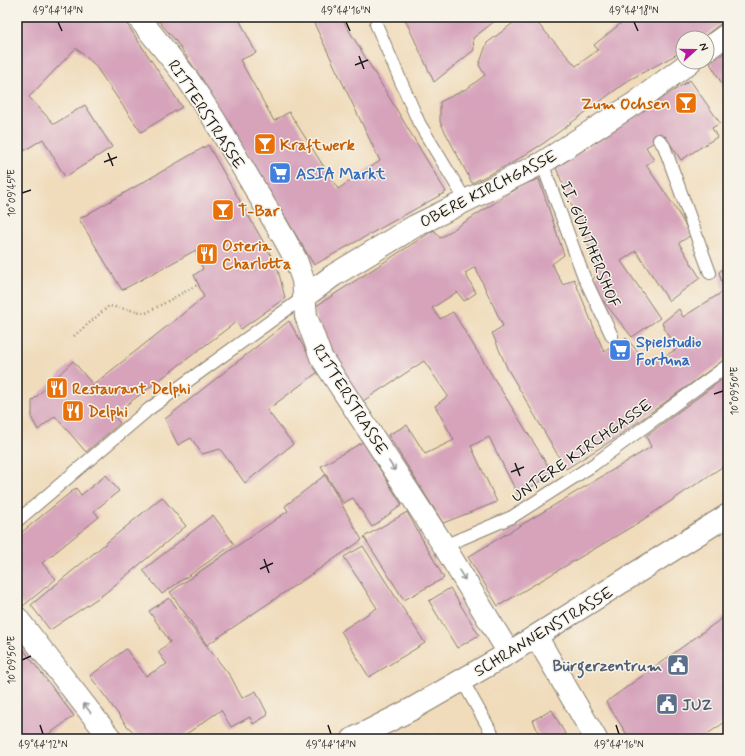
<svg xmlns="http://www.w3.org/2000/svg" width="745" height="756" font-family="Mynerve,sans-serif">
  <style>
    .building { fill: #d6a3bb }
    .lines { fill: none; stroke-linecap: round; stroke-linejoin: round }
    .lane-casing { stroke: #867c6c; stroke-width: 14 }
    .street-casing { stroke: #867c6c; stroke-width: 24 }
    .path { stroke: #867c6c; stroke-width: 2.5; stroke-dasharray: 1 3; stroke-linecap: butt }
    .lane { stroke: #fff; stroke-width: 12 }
    .street { stroke: #fff; stroke-width: 22 }
    .oneway { stroke: #999 }
    .ticks { fill: none; stroke: #1c1c1c; stroke-width: 1.5 }
    .labels { text-anchor: middle; stroke-width: 3; stroke-linejoin: round; paint-order: stroke }
    .food-label { font-size: 16px; font-weight: bold; fill: #c56008; stroke: #f7f3e8; text-anchor: start }
    .street-label { font-size: 16px; fill: #1c1c1c; stroke: #f7f3e8 }
    .shop-label { font-size: 16px; font-weight: bold; fill: #366cbe; stroke: #f7f3e8; text-anchor: start }
    .service-label { font-size: 16px; font-weight: bold; fill: #4e5e75; stroke: #f7f3e8; text-anchor: end }
    .neatline { fill: none; stroke: #1c1c1c; stroke-width: 1.5 }
    .ticks-label { font-size: 10px; text-anchor: middle; fill: #1c1c1c }
  </style>
  <rect width="100%" height="100%" fill="#f7f3e8"/>
  <filter id="ink" filterUnits="userSpaceOnUse"><feTurbulence type="fractalNoise" baseFrequency=".025" numOctaves="2"/><feDisplacementMap in="SourceGraphic" scale="8" xChannelSelector="R" yChannelSelector="G"/><feConvolveMatrix kernelMatrix="1 2 1 2 8 2 1 2 1" color-interpolation-filters="sRGB"/></filter>
  <filter id="wash" filterUnits="userSpaceOnUse"><feTurbulence type="fractalNoise" baseFrequency=".012" numOctaves="4" result="noise"/><feDisplacementMap in="SourceGraphic" scale="16" xChannelSelector="R" yChannelSelector="G"/><feGaussianBlur stdDeviation="0.9" result="paint"/><feColorMatrix in="noise" values="0 0 0 0 0 0 0 0 0 0 0 0 0 0 0 0 0 1.4 0 .05"/><feComposite in="paint" operator="in"/></filter>
  <g filter="url(#wash)">
    <rect width="100%" height="100%" fill="#f0dcbb"/>
    <g id="blocks">
      <path class="building" d="M 17,17 L 120,17 L 129,27 L 182,107 L 141,132 L 94,64 L 76,48 L 29,97 L 54,124 L 85,105 L 112,147 L 65,177 L 43,139 L 17,155 Z
        M 155,17 L 238,17 L 256,53 L 240,60 L 274,121 L 289,112 L 338,189 L 380,161 L 311,17 L 341,17 L 446,192 L 314,265 L 202,79 L 175,40 Z
        M 404,17 L 500,17 L 473,38 L 474,50 L 434,82 Z
        M 521,17 L 532,17 L 576,66 L 598,50 L 594,45 L 620,24 L 614,17 L 728,18 L 702,38 L 683,38 L 683,51 L 629,80 L 544,143 L 512,163 L 472,183 L 440,122 L 440,102 L 468,88 L 485,75 L 479,65 L 487,43 Z
        M 728,50 L 728,94 L 710,63 Z
        M 690,80 L 720,123 L 712,128 L 717,137 L 681,160 L 665,136 L 646,147 L 654,160 L 646,165 L 674,206 L 691,235 L 679,243 L 700,278 L 669,301 L 636,251 L 621,261 L 660,318 L 632,337 L 601,298 L 592,280 L 597,275 L 591,251 L 556,168 Z
        M 208,145 L 277,266 L 285,298 L 241,329 L 236,322 L 113,415 L 120,423 L 86,452 L 55,416 L 38,430 L 32,419 L 32,401 L 73,361 L 93,385 L 204,297 L 194,275 L 203,269 L 196,250 L 122,290 L 79,219 Z
        M 539,179 L 564,255 L 552,264 L 563,285 L 574,279 L 604,352 L 626,338 L 650,365 L 675,350 L 662,323 L 679,309 L 683,317 L 724,291 L 719,272 L 728,265 L 728,357 L 614,439 L 566,469 L 507,368 L 492,333 L 503,326 L 475,267 L 465,273 L 476,293 L 464,301 L 457,292 L 432,308 L 440,319 L 453,312 L 553,474 L 518,495 L 489,437 L 471,446 L 497,502 L 443,523 L 388,435 L 407,425 L 425,454 L 454,440 L 435,406 L 448,396 L 424,361 L 363,401 L 331,355 L 313,308 L 434,230 L 440,238 L 524,184 Z
        M 289,321 L 318,372 L 267,410 L 293,444 L 245,483 L 220,449 L 202,454 L 191,438 L 178,445 L 165,419 Z
        M 728,375 L 728,463 L 638,523 L 498,606 L 468,557 L 651,447 L 646,436 Z
        M 363,442 L 402,505 L 372,527 L 353,498 L 343,503 L 321,466 Z
        M 106,475 L 119,491 L 94,511 L 99,517 L 42,563 L 56,579 L 23,606 L 17,599 L 17,536 L 76,488 L 81,495 Z
        M 325,475 L 362,540 L 207,645 L 170,592 L 288,511 L 285,506 Z
        M 162,497 L 186,526 L 104,594 L 50,630 L 31,605 Z
        M 407,512 L 444,578 L 404,600 L 364,537 Z
        M 213,515 L 234,544 L 162,594 L 143,570 Z
        M 363,546 L 425,643 L 369,677 L 341,631 L 377,608 L 344,557 Z
        M 450,588 L 479,635 L 457,648 L 429,601 Z
        M 169,598 L 231,677 L 242,698 L 256,691 L 268,715 L 253,724 L 250,717 L 231,727 L 221,710 L 179,739 L 141,739 L 127,726 L 90,676 L 126,649 L 146,676 L 167,664 L 158,652 L 170,642 L 149,611 Z
        M 728,614 L 728,720 L 700,739 L 630,739 L 606,702 Z
        M 17,641 L 74,716 L 42,739 L 17,739 Z
        M 552,710 L 568,739 L 535,739 L 540,737 L 533,720 Z"/>
    </g>
  </g>
  <g filter="url(#ink)">
    <use href="#blocks" fill-opacity="0" stroke="#867c6c" stroke-width="1"/>
    <g class="lines">
      <g class="lane-casing">
        <path id="lane" d="M 376,24 L 419,123 L 466,201
          M 659,140 L 664,146 L 710,273
          M 542,163 L 584,277 L 612,336
          M 17,521 L 149,409 L 304,297
          M 444,546 L 512,517 L 593,465 L 728,365
          M 462,680 L 495,739"/>
      </g>
      <g class="street-casing">
        <path id="street" d="M 138,17 L 187,78 L 214,119 L 284,238 L 296,260 L 303,280 L 306,316 L 321,357 L 444,546 L 509,653
          M 707,49 L 728,34
          M 304,297 L 334,275 L 415,226 L 542,163 L 635,103 L 690,62
          M 17,618 L 111,739
          M 536,636 L 596,739
          M 353,739 L 412,709 L 509,653 L 728,515"/>
      </g>
      <path class="path" d="M 74,336 L 109,306 L 146,313 L 199,284"/>
      <use href="#lane" class="lane"/>
      <use href="#street" class="street"/>
    </g>
    <defs><path id="oneway-shaft" d="M-6 0H5M1.5-3L5.5 0L1.5 3" fill="none" stroke-width="1.6" stroke-linecap="round" stroke-linejoin="round"/></defs>
    <g class="oneway">
      <use href="#oneway-shaft" transform="translate(392 466) rotate(57)"/>
      <use href="#oneway-shaft" transform="translate(462 575) rotate(58)"/>
      <use href="#oneway-shaft" transform="translate(87 708) rotate(-128)"/>
    </g>
  </g>
  <path class="ticks" d="M 58,22 L 62,31M 346,22 L 350,31M 634,22 L 638,31M 359,56 L 364,69M 355,65 L 368,60M 108,153 L 113,166M 104,162 L 117,157M 22,193 L 31,190M 714,394 L 723,391M 515,463 L 520,476M 511,472 L 524,467M 264,559 L 269,573M 260,569 L 273,563M 22,660 L 31,656M 40,725 L 43,734M 328,725 L 331,734M 616,725 L 619,734"/>
  <defs>
    <g id="bar-square" transform="scale(1.15)"><rect x="-9" y="-9" width="18" height="18" rx="4" fill="#e8710a" stroke="#f7f3e8"/><path d="M-6-5H6L.8 .8V4.5H3.5V6h-7V4.5H-.8V.8Z" fill="#fff"/></g>
    <g id="supermarket-square" transform="scale(1.15)"><rect x="-9" y="-9" width="18" height="18" rx="4" fill="#3f7fe0" stroke="#f7f3e8"/><path d="M-6-5.5h2.5l.6 2H6L4.5 2H-2.5L-4.4-4H-6ZM-1.5 3.2a1.3 1.3 0 1 0 .1 0ZM3 3.2a1.3 1.3 0 1 0 .1 0Z" fill="#fff"/></g>
    <g id="restaurant-square" transform="scale(1.15)"><rect x="-9" y="-9" width="18" height="18" rx="4" fill="#e8710a" stroke="#f7f3e8"/><path d="M-5-6h1v4h1v-4h1v4h1v-4h1v5L-1.5 .5V6h-2V.5L-5-1ZM5-6V6H3V1.5H1.5Q1.5-4 5-6Z" fill="#fff"/></g>
    <g id="civic-square" transform="scale(1.15)"><rect x="-9" y="-9" width="18" height="18" rx="4" fill="#5c6f8a" stroke="#f7f3e8"/><path d="M-.6-6.5H3V-4.5H.6V-3L4-1V1h2V6H-6V1h2V-1L-.6-3ZM-1.2 2.5V6h2.4V2.5Z" fill="#fff"/></g>
  </defs>
  <g fill-rule="evenodd">
    <use href="#bar-square" x="686" y="103"/>
    <use href="#bar-square" x="265" y="144"/>
    <use href="#supermarket-square" x="280" y="173"/>
    <use href="#bar-square" x="223" y="210"/>
    <use href="#restaurant-square" x="207" y="254"/>
    <use href="#supermarket-square" x="620" y="350"/>
    <use href="#restaurant-square" x="57" y="388"/>
    <use href="#restaurant-square" x="73" y="411"/>
    <use href="#civic-square" x="678" y="665"/>
    <use href="#civic-square" x="667" y="704"/>
  </g>
  <g class="labels">
    <g class="food-label">
      <text x="670" y="109" text-anchor="end">Zum Ochsen</text>
      <text x="280" y="150">Kraftwerk</text>
      <text x="238" y="216">T-Bar</text>
      <text x="222" y="251">Osteria<tspan x="222" dy="18">Charlotta</tspan></text>
      <text x="72" y="394">Restaurant Delphi</text>
      <text x="88" y="417">Delphi</text>
    </g>
    <g class="street-label">
      <text transform="translate(207 114) rotate(57)" y="6">RITTERSTRASSE</text>
      <text transform="translate(488 188) rotate(-27)" y="6">OBERE KIRCHGASSE</text>
      <text transform="translate(591 244) rotate(68)" y="6">II. GÜNTHERSHOF</text>
      <text transform="translate(351 399) rotate(58)" y="6">RITTERSTRASSE</text>
      <text transform="translate(581 450) rotate(-35)" y="6">UNTERE KIRCHGASSE</text>
      <text transform="translate(543 631) rotate(-31)" y="6">SCHRANNENSTRASSE</text>
    </g>
    <g class="shop-label">
      <text x="296" y="179">ASIA Markt</text>
      <text x="636" y="347">Spielstudio<tspan x="636" dy="18">Fortuna</tspan></text>
    </g>
    <g class="service-label">
      <text x="662" y="671">Bürgerzentrum</text>
      <text x="682" y="710" text-anchor="start">JUZ</text>
    </g>
  </g>
  <rect width="745" height="756" fill="none" stroke="#f7f3e8" stroke-width="44"/>
  <g transform="translate(695 50) rotate(69)"><circle r="19" fill="#f7f3e8" stroke="#9f9d96"/>
  <path d="M0-3L7 15L0 10L-7 15Z" fill="#b5179e"/>
  <text y="-6" font-size="11" font-weight="bold" text-anchor="middle" fill="#1c1c1c">N</text>
  </g>
  <rect x="22" y="22" width="701" height="712" class="neatline"/>
  <g class="ticks-label">
    <text x="58" y="14">49°44'14"N</text>
    <text x="346" y="14">49°44'16"N</text>
    <text x="634" y="14">49°44'18"N</text>
    <text transform="translate(11 193) rotate(-90)" y="4">10°09'45"E</text>
    <text transform="translate(734 391) rotate(-90)" y="4">10°09'50"E</text>
    <text transform="translate(11 660) rotate(-90)" y="4">10°09'50"E</text>
    <text x="43" y="748">49°44'12"N</text>
    <text x="331" y="748">49°44'14"N</text>
    <text x="619" y="748">49°44'16"N</text>
  </g>
</svg>
